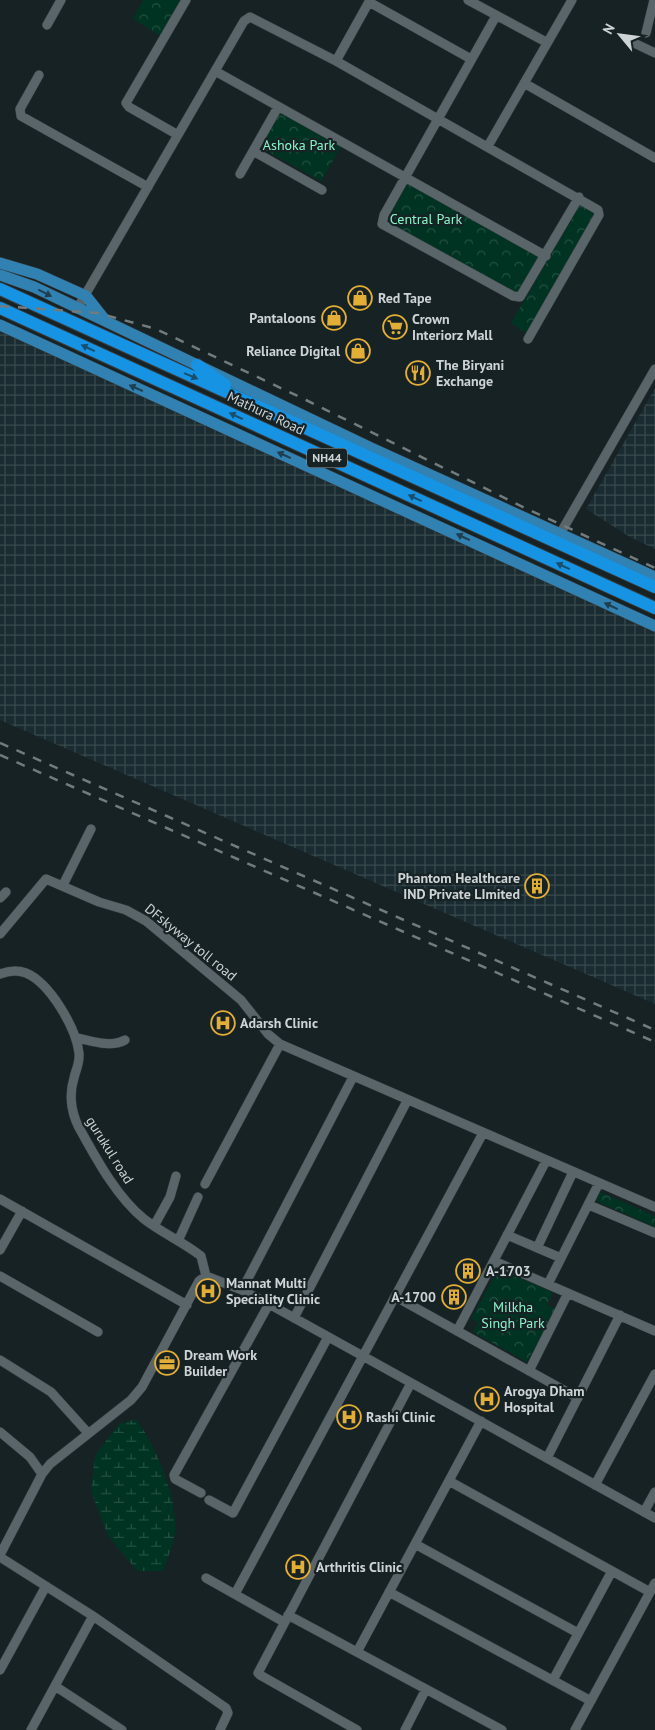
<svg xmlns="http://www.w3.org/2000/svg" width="655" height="1730" font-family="'PT Sans',sans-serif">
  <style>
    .industrial { fill: url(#industrial-grid) }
    .wetland { fill: url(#wetland-marsh) }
    .park { fill: url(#park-crowns) }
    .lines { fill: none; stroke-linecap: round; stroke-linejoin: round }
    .minor-casing { stroke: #343b3e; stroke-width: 10 }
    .major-casing { stroke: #343b3e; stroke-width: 12 }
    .highway-casing { stroke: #343b3e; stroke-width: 14 }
    .minor { stroke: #596569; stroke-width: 9 }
    .major { stroke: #3181b3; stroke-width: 11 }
    .highway { stroke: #1793e4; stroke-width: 12 }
    .rail { stroke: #727b7d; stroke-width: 2.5; stroke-dasharray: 9 9; stroke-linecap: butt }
    .oneway { fill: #1f3e50 }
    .oneway2 { fill: #174f71 }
    .labels { text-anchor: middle; stroke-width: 4.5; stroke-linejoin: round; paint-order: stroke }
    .shield { fill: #172225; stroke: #979fa1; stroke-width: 1 }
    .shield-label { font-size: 12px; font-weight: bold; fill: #ced4d6 }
    .park-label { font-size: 14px; fill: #8bf5c8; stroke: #172225 }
    .poi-label { font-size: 14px; font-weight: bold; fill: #ced4d6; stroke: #172225; text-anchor: start }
    .street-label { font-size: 14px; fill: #ced4d6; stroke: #172225 }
  </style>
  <defs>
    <pattern id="industrial-grid" width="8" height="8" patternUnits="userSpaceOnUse" patternTransform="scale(1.25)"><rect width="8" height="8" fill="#1a2c31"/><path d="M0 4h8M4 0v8" fill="none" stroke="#3a4a4e"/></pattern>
    <pattern id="wetland-marsh" width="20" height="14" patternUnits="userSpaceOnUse" patternTransform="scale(1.25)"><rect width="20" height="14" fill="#032"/><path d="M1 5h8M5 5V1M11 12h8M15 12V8" fill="none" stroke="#245041"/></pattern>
    <pattern id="park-crowns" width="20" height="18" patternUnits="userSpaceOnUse" patternTransform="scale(1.25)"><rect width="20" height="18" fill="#032"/><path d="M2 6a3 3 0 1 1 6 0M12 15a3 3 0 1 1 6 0" fill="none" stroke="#245041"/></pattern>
  </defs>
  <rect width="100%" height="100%" fill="#172225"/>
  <path class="industrial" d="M 0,328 L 25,335 L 395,500 L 655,627 L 655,1004 L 0,720 Z
    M 655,388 L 655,549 L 630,537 L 586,509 Z"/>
  <path class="wetland" d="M 136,1419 C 155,1444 178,1499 175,1531 C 174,1544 167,1559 163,1571 L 137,1571 L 108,1536 L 91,1491 L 95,1455 L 119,1424 Z"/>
  <path class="park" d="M 143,0 L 177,0 L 181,2 L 162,37 L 133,19 Z
    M 278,112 L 342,145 L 321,181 L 259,147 Z
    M 407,184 L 539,256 L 519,294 L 386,222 Z
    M 580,205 L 595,214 L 527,334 L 511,323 Z
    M 600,1192 L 655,1216 L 655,1227 L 596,1201 Z
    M 498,1269 L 553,1292 L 547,1305 L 556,1309 L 527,1362 L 473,1332 L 478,1322 L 471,1319 Z"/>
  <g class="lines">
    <g class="minor-casing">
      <path id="minor" d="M 468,0 L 546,42
        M 369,2 L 471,59
        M 496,16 L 384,215 L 382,224 L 513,296 L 520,297 L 579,197
        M 47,25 L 61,0
        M 646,33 L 654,0
        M 634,43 L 655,53
        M 336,61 L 370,0
        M 215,71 L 546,256
        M 39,75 L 20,109 L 21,116 L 148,187
        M 524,83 L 655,158
        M 178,135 L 129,107 L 126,103 L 186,0
        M 488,146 L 572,0
        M 253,151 L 322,190
        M 240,174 L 278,107
        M 77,309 L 244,21 L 250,17 L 336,61 L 598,210 L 599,215 L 528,339
        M 560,534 L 655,369
        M 63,885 L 91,829
        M 0,898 L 6,892
        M 0,934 L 46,879 L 99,902 L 126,910 L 146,921 L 241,1000 L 268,1034 L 280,1044 L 655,1207
        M 0,974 C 8,971 18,970 26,973 C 50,983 76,1028 79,1053 C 80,1063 76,1069 74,1078 C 68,1097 72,1117 82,1133 C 98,1162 118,1198 144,1219 C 162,1233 183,1242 201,1256 L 206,1276
        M 77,1038 C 92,1041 111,1048 125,1040
        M 205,1184 L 280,1044
        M 0,1199 L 187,1305
        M 589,1205 L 655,1233
        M 154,1226 L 170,1197 L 176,1176
        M 507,1235 L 561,1258
        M 178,1241 L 198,1197
        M 537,1248 L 573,1172
        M 0,1250 L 22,1211
        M 494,1261 L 655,1331
        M 0,1276 L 98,1332
        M 548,1284 L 599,1183
        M 242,1290 L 353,1077
        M 396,1297 L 578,1398
        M 294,1318 L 407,1101
        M 457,1331 L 546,1161
        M 0,1360 L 51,1392 L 88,1433
        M 529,1371 L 568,1293
        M 0,1432 L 30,1457 L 42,1474
        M 547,1458 L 620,1315
        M 449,1481 L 650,1592
        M 595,1485 L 655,1374
        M 201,1493 L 175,1479 L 174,1475 L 269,1304
        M 209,1500 L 233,1513 L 328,1337
        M 644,1512 L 655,1492
        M 415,1544 L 578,1633
        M 0,1555 L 42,1474 L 50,1464 L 131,1400 L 142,1387 L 199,1281 L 206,1276 L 242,1290 L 269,1304 L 655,1518
        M 0,1557 L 93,1616 L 226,1708 L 228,1713 L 220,1730
        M 206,1578 L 284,1622
        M 389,1592 L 591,1701
        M 235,1594 C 317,1440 401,1287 483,1133
        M 288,1615 L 502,1730
        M 357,1652 L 481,1421
        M 0,1670 L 46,1586
        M 553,1680 L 612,1571
        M 55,1686 L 122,1730
        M 31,1730 L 93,1616
        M 357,1730 L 260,1675 L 258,1673 L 411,1383
        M 405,1730 L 426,1689
        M 575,1730 L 655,1583"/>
    </g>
    <g class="major-casing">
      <path id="major" d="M 0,263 L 37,274 L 86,296 L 105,320
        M 0,275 L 34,287 L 371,448 L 655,577
        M 0,325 L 655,626"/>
    </g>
    <g class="highway-casing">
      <path id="highway" d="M 0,289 L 655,587
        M 0,308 L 655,608
        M 197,365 L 225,385"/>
    </g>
    <use href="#minor" class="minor"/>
    <use href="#major" class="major"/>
    <use href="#highway" class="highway"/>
    <path class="rail" d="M 0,306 L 98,313 L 156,329 L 306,400 L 525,508 L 655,568
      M 0,743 L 655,1030
      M 0,755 L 655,1042"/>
  </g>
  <defs><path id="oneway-solid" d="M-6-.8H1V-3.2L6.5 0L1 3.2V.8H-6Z" transform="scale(1.25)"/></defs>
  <g class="oneway">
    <use href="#oneway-solid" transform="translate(45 293) rotate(27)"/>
    <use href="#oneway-solid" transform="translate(136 388) rotate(-156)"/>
    <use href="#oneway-solid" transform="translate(284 455) rotate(-156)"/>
    <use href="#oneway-solid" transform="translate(463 537) rotate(-155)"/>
    <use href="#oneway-solid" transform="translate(611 606) rotate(-155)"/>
  </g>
  <g class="oneway2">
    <use href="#oneway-solid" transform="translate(88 348) rotate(-155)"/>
    <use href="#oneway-solid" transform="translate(191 376) rotate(23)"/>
    <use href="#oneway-solid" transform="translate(236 416) rotate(-155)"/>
    <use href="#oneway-solid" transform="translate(415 498) rotate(-155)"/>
    <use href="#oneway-solid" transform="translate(563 566) rotate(-155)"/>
  </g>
  <defs>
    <g id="shop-ring" transform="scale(1.25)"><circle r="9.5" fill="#172225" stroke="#e3ae35" stroke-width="1.5"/><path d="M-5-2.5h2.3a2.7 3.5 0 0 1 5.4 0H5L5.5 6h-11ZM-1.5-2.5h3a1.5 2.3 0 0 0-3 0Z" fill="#e3ae35"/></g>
    <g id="supermarket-ring" transform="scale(1.25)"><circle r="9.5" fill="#172225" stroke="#e3ae35" stroke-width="1.5"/><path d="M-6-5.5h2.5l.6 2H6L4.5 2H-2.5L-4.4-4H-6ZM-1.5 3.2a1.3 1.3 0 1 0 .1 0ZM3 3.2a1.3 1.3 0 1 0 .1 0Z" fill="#e3ae35"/></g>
    <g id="restaurant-ring" transform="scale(1.25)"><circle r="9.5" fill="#172225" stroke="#e3ae35" stroke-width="1.5"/><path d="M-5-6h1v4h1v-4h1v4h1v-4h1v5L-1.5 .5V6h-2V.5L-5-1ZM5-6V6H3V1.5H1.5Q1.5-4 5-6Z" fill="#e3ae35"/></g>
    <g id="building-ring" transform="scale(1.25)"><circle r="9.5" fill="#172225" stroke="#e3ae35" stroke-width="1.5"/><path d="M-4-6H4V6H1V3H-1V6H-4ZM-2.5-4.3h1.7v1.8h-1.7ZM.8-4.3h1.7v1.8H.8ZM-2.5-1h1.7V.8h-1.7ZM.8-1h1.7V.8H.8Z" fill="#e3ae35"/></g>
    <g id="hospital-ring" transform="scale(1.25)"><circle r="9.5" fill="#172225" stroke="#e3ae35" stroke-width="1.5"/><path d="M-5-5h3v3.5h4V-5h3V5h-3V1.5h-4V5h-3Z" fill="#e3ae35"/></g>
    <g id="office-ring" transform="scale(1.25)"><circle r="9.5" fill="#172225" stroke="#e3ae35" stroke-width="1.5"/><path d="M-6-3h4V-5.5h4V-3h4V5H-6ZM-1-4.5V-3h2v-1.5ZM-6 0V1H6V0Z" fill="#e3ae35"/></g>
  </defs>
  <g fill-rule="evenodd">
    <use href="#shop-ring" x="360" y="298"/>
    <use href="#shop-ring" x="334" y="318"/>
    <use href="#supermarket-ring" x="395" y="327"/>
    <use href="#shop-ring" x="358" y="351"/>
    <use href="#restaurant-ring" x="418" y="373"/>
    <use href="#building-ring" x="537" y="886"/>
    <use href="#hospital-ring" x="223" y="1023"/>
    <use href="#building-ring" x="468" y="1271"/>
    <use href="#hospital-ring" x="208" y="1291"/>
    <use href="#building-ring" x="454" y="1297"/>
    <use href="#office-ring" x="167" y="1363"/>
    <use href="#hospital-ring" x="487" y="1399"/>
    <use href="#hospital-ring" x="349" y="1417"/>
    <use href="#hospital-ring" x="298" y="1567"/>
  </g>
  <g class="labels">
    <rect class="shield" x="307" y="448.5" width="40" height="19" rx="4"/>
    <g class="shield-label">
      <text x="327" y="462">NH44</text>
    </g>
    <g class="park-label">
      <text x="299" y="150">Ashoka Park</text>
      <text x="426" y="224">Central Park</text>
      <text x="513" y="1312">Milkha<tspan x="513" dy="16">Singh Park</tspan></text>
    </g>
    <g class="poi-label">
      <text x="378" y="303">Red Tape</text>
      <text x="316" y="323" text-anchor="end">Pantaloons</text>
      <text x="412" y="324">Crown<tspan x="412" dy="16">Interiorz Mall</tspan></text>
      <text x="340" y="356" text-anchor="end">Reliance Digital</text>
      <text x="436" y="370">The Biryani<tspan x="436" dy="16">Exchange</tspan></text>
      <text x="520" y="883" text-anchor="end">Phantom Healthcare<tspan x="520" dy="16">IND Private LImited</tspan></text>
      <text x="240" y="1028">Adarsh Clinic</text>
      <text x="486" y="1276">A-1703</text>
      <text x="226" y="1288">Mannat Multi<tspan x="226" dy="16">Speciality Clinic</tspan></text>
      <text x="436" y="1302" text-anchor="end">A-1700</text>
      <text x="184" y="1360">Dream Work<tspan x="184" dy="16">Builder</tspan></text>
      <text x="504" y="1396">Arogya Dham<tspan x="504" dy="16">Hospital</tspan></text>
      <text x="366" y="1422">Rashi Clinic</text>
      <text x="316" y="1572">Arthritis Clinic</text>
    </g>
    <g class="street-label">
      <text transform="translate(266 413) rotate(25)" y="5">Mathura Road</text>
      <text transform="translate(191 942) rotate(39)" y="5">DFskyway toll road</text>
      <text transform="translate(110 1150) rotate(58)" y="5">gurukul road</text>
    </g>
  </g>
  <g transform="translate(620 35) rotate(299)" stroke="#172225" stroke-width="4" paint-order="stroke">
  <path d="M0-4L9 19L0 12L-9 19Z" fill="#ced4d6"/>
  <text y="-8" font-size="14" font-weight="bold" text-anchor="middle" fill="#ced4d6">N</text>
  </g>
</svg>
